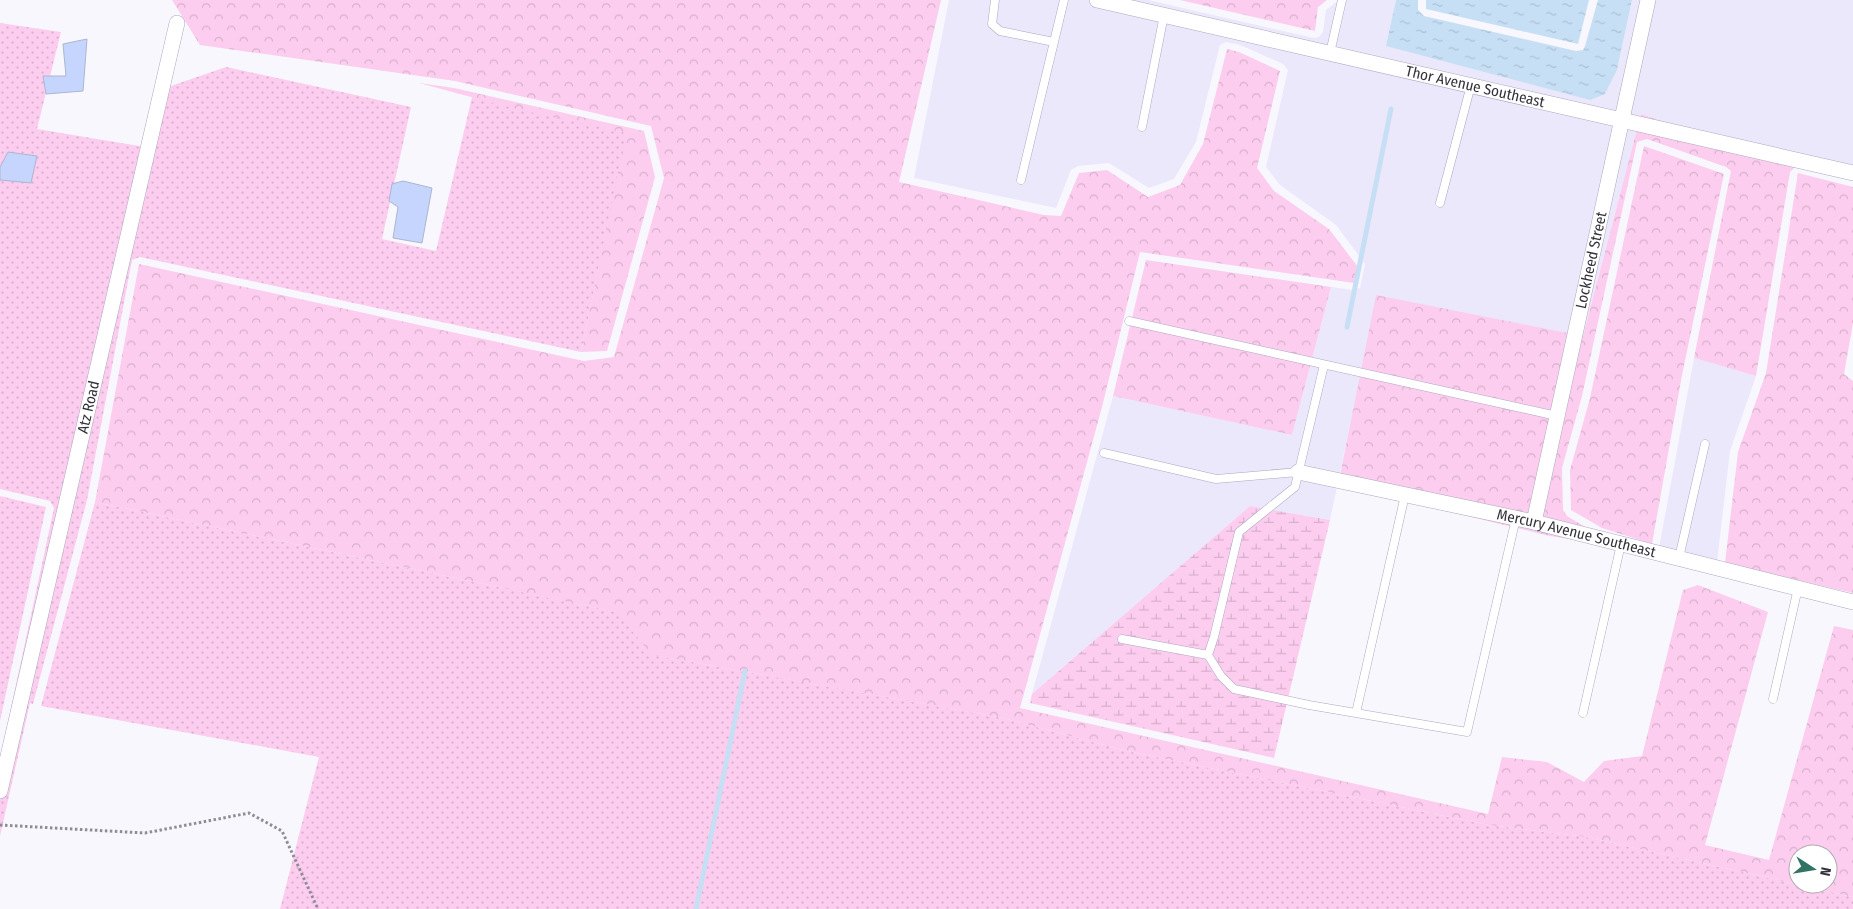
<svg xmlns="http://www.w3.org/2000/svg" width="1853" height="909" font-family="'Fira Sans Condensed',sans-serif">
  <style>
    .built { fill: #ebe8fc }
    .grass { fill: url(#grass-dots) }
    .forest { fill: url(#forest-crowns); fill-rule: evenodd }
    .wetland { fill: url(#wetland-marsh) }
    .water { fill: url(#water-ripples) }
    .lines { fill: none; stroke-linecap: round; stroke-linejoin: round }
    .stream { stroke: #c7dff5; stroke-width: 5 }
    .building { fill: #c5d5fe; stroke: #acb6cd }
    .service-casing { stroke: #aba8c1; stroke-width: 9 }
    .minor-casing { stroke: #aba8c1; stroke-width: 16 }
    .path { stroke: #8e8d96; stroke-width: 3; stroke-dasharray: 2.5 2.5; stroke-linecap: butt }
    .service { stroke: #fff; stroke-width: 8 }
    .minor { stroke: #fff; stroke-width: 15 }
    .labels { text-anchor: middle; stroke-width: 4.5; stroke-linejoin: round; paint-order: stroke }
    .street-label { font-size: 15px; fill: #33323c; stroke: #fff }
  </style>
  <defs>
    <pattern id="grass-dots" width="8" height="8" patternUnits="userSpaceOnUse" patternTransform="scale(1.25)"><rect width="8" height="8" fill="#fccdee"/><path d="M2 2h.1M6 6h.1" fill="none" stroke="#d8b0cd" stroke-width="1.8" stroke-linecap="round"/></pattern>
    <pattern id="forest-crowns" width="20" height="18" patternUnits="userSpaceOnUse" patternTransform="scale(1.25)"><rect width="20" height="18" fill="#fccdee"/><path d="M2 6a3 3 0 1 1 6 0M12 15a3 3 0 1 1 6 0" fill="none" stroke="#d8b0cd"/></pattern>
    <pattern id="wetland-marsh" width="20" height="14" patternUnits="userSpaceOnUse" patternTransform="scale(1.25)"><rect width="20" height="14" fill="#fccdee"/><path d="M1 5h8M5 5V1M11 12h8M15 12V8" fill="none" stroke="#d8b0cd"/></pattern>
    <pattern id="water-ripples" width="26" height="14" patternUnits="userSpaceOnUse" patternTransform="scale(1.25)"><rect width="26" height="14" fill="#c7dff5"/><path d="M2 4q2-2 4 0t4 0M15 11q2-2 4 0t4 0" fill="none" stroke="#abc0d3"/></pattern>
  </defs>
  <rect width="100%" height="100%" fill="#f8f7fd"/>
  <path class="built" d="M 949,0 L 1148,0 L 1314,38 L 1319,37 L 1323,32 L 1326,10 L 1339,0 L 1396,0 L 1387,46 L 1605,94 L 1617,70 L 1632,0 L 1853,0 L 1853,180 L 1806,168 L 1641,114 L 1583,336 L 1377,296 L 1330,520 L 1250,506 L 1032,694 L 1113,396 L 1292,435 L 1331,287 L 1353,290 L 1360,288 L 1365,264 L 1336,225 L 1280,185 L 1266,167 L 1288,70 L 1283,64 L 1240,45 L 1226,42 L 1220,45 L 1196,142 L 1174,179 L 1149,188 L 1109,163 L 1078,166 L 1071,170 L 1056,208 L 914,178 Z
    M 1694,358 L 1756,376 L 1730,451 L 1717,562 L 1659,548 Z"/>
  <path class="grass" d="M 0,23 L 61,32 L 37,129 L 145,147 L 165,88 L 226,67 L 411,107 L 382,239 L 436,251 L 472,97 L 627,133 L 581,352 L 140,257 L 132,260 L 87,500 L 33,704 L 30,703 L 0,836 L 0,759 L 54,508 L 50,501 L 0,489 Z
    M 0,496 L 46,507 L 0,721 Z
    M 95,502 L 617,612 L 653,655 L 1003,718 L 1127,751 L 1489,825 L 1586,837 L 1853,897 L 1853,909 L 280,909 L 319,757 L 41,706 Z"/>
  <path class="forest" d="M 172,0 L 941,0 L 899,182 L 1044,215 L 1061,216 L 1079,173 L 1107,170 L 1148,197 L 1180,185 L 1203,144 L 1227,49 L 1239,52 L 1280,71 L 1257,168 L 1274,191 L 1329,229 L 1358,267 L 1354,283 L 1140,252 L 1102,407 L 1020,708 L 1488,814 L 1502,757 L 1547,762 L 1584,782 L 1604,761 L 1642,756 L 1683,590 L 1698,585 L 1768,612 L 1705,845 L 1769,860 L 1834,626 L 1853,630 L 1853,897 L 1586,837 L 1489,825 L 1127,751 L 1003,718 L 652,655 L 616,612 L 95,502 L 139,264 L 584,361 L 614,357 L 664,178 L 651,126 L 455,81 L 200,45 ZM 1798,854 L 1828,854 L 1828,884 L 1798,884 Z
    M 1180,0 L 1327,0 L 1318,7 L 1315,31 Z
    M 419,83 L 454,88 L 644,131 L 655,177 L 607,351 L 581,352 L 626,133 L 516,109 Z
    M 1641,114 L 1806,168 L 1795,167 L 1790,172 L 1756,376 L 1694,358 L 1731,171 L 1726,167 L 1647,139 L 1637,142 L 1582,396 L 1562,468 L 1563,510 L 1567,516 L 1597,534 L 1645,551 L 1550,536 L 1338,485 L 1376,295 L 1583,336 Z
    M 1644,146 L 1724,174 L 1682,375 L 1652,544 L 1602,528 L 1571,510 L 1570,470 L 1590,398 Z
    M 1798,173 L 1853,187 L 1853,323 L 1844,374 L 1853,381 L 1853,593 L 1725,563 L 1738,452 L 1766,373 Z
    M 1146,260 L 1331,287 L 1292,435 L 1113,396 Z"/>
  <path class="wetland" d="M 1250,506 L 1330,520 L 1274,758 L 1030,703 L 1032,694 Z"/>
  <path class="water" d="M 1396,0 L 1418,0 L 1418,10 L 1424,16 L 1576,51 L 1583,50 L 1585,46 L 1598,0 L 1632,0 L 1617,70 L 1605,94 L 1590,100 L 1386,46 Z
    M 1426,0 L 1589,0 L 1578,44 L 1426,9 Z"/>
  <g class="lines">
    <path class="stream" d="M 1347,327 L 1391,109
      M 696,909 L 745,671"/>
  </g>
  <path class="building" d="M 87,39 L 83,91 L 46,94 L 43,76 L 66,76 L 63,44 Z
    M 8,152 L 37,156 L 31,183 L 0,180 L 0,167 Z
    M 403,181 L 432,188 L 422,243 L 393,238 L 398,207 L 389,201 L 392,184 Z"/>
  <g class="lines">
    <g class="service-casing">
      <path id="service" d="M 995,0 L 992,24 L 1000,31 L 1054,42
        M 1330,53 L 1342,0
        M 1142,127 L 1164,15
        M 1021,180 L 1064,0
        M 1440,203 L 1471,85
        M 1129,321 L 1557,416
        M 1104,453 L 1216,479 L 1298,472
        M 1679,558 L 1705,444
        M 1122,639 L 1208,655 L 1214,637 L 1239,532 L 1295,487 L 1324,365
        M 1208,655 L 1221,676 L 1234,689 L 1309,705 L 1467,732 L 1516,518
        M 1773,699 L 1798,588
        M 1356,713 L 1405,495
        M 1583,713 L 1621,544"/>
    </g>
    <g class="minor-casing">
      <g id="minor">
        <path id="s1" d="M 1097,0 L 1853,173"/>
        <path id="s2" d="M 1298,472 L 1534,522 L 1853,602"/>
        <path id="s3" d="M 1534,522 L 1648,0"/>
        <path id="s4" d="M 0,791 L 177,23"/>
      </g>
    </g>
    <path class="path" d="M 0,825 L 145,833 L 249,813 L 282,831 L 318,909"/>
    <use href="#service" class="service"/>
    <use href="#minor" class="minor"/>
  </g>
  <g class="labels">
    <g class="street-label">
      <text dy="5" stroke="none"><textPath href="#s1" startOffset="388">Thor Avenue Southeast</textPath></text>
      <text dy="5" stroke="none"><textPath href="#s3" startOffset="268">Lockheed Street</textPath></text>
      <text dy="5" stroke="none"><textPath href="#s4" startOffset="394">Atz Road</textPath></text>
      <text dy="5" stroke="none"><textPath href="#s2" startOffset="285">Mercury Avenue Southeast</textPath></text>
    </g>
  </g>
  <g transform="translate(1813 869) rotate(102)"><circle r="24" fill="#ffffff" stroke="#adadb1"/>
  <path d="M0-4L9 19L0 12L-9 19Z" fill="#317466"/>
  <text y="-8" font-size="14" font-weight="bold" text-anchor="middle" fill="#33323c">N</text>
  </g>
</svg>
